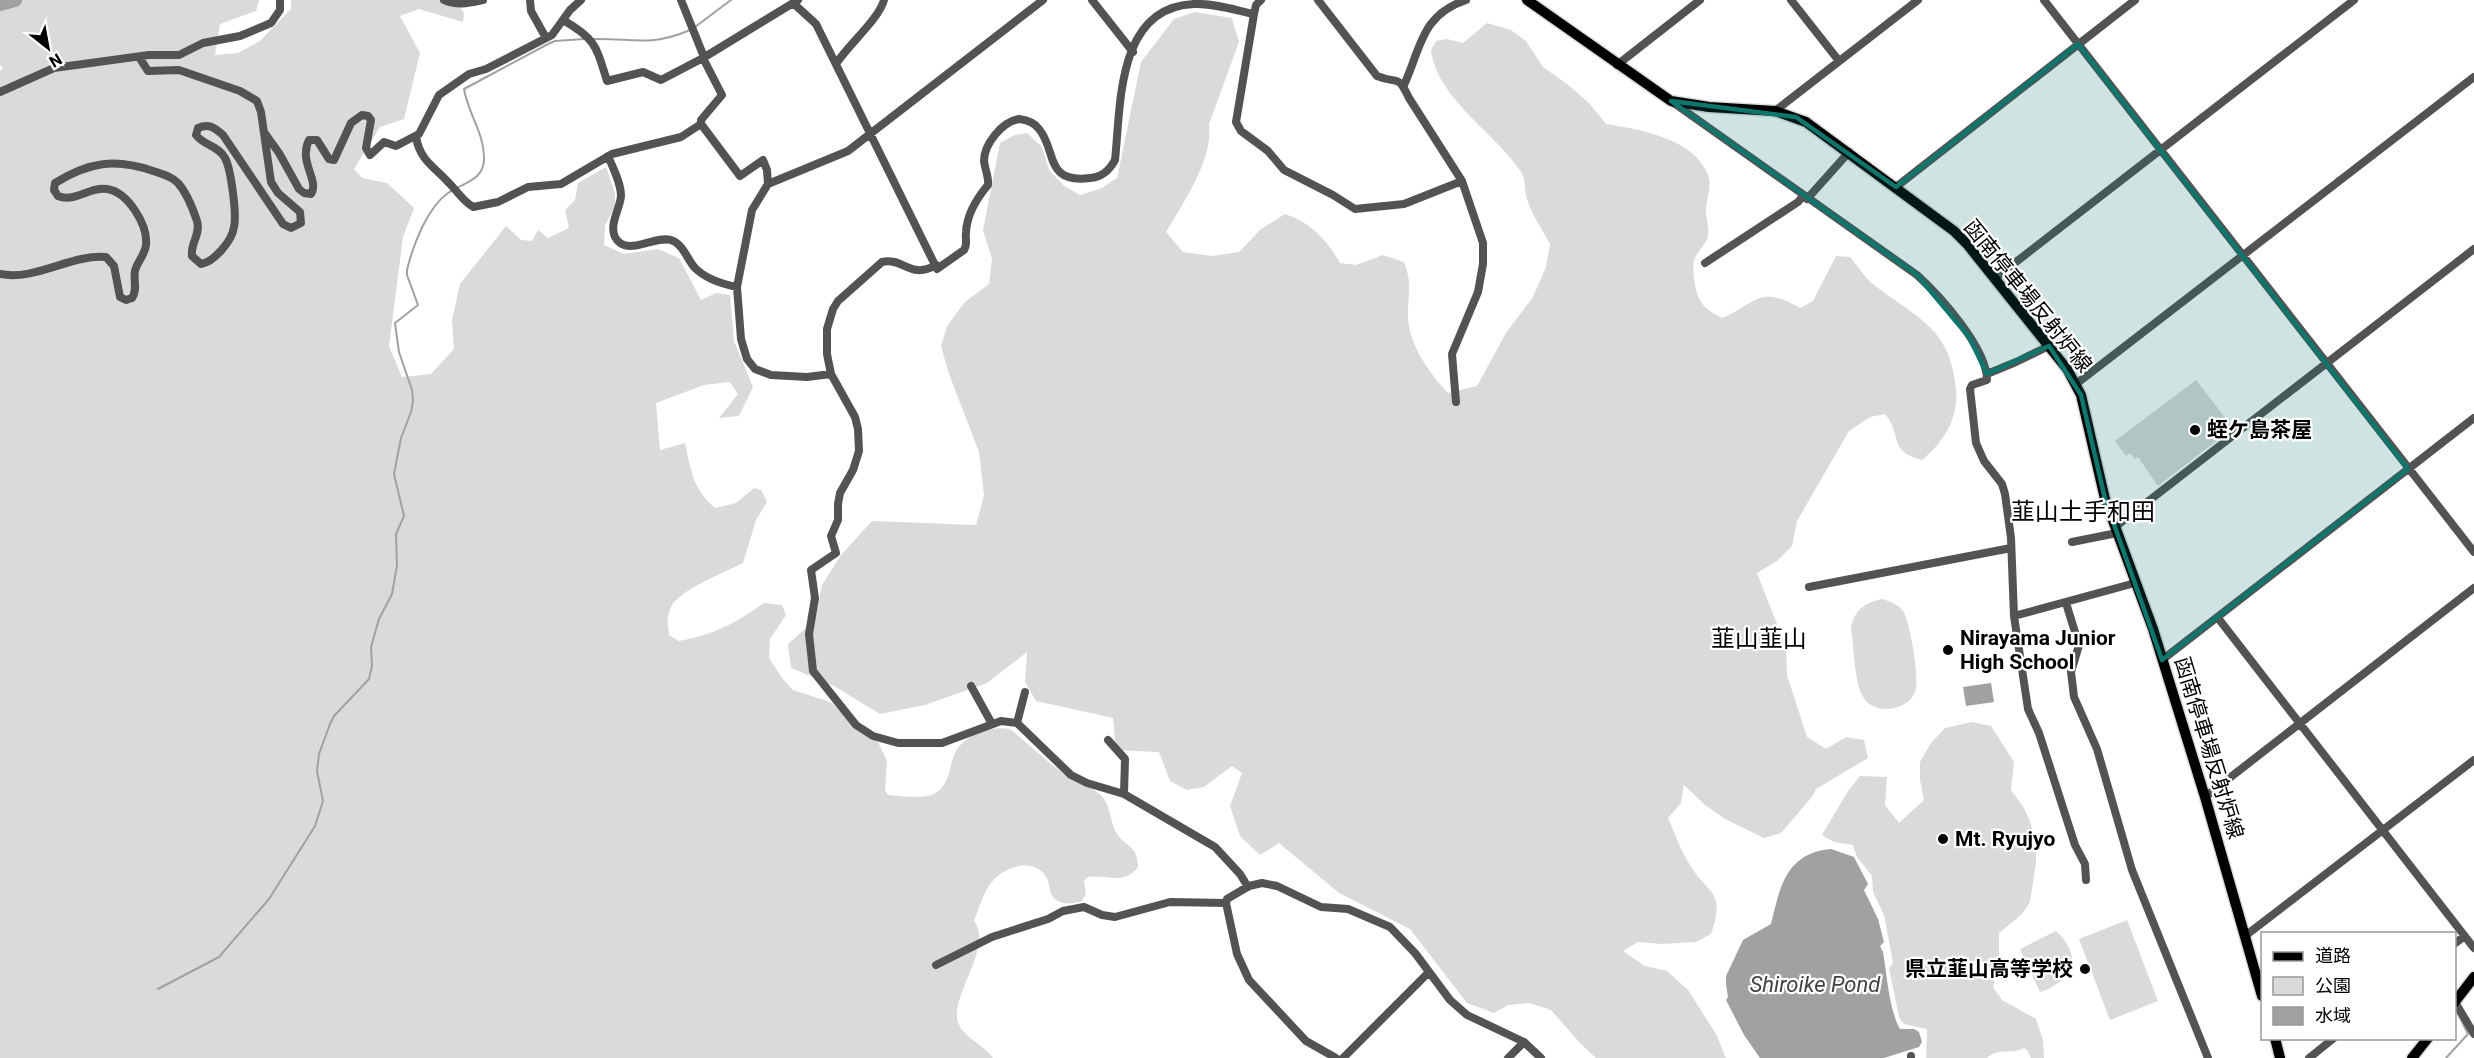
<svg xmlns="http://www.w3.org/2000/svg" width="2474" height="1058" font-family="Roboto,'Noto Sans JP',sans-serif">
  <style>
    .green { fill: #dadada }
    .water { fill: #a1a1a1 }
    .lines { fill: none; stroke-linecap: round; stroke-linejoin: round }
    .stream { stroke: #a1a1a1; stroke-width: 2 }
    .river { stroke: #a1a1a1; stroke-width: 14 }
    .major-casing { stroke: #dbdbdb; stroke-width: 13 }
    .minor { stroke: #535353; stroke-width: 8 }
    .major { stroke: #000; stroke-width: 10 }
    .marked { fill: #0f766e; fill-opacity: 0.2; stroke: #0f766e; stroke-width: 4.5; stroke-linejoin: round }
    .poi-dot { fill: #000; stroke: #fff; stroke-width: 2 }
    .labels { text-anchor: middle; stroke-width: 4.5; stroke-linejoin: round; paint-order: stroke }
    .street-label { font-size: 21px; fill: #000; stroke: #fff }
    .poi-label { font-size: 21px; font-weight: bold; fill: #000; stroke: #fff; text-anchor: start }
    .water-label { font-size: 22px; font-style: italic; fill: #424242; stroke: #fff }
    .quarter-label { font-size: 24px; fill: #000; stroke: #fff }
  </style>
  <rect width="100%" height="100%" fill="#fff"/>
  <path class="green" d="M 0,0 L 259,0 L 256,11 L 220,24 L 215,55 L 238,53 L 260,41 L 291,9 L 291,0 L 455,0 L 464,13 L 463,22 L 419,9 L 400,16 L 420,53 L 404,119 L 380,127 L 354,169 L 362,178 L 387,183 L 414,208 L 403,237 L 389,346 L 402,377 L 431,374 L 454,349 L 452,320 L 460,284 L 506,226 L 521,240 L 532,241 L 538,230 L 548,238 L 569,228 L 565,210 L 575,200 L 578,183 L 606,167 L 615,193 L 615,207 L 605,225 L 604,245 L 624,254 L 658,249 L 679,258 L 701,300 L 716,293 L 730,295 L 734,341 L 753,387 L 739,416 L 719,418 L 738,394 L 730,382 L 704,385 L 656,403 L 660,450 L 685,443 C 691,471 693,489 715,508 L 736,503 L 754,488 L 761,490 L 767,502 L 756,520 L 743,563 C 725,572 679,590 671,607 C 666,616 668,626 669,635 L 679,641 C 715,634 734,624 764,603 L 782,605 L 786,615 L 770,639 L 769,658 L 782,678 L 793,690 L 830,702 L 878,742 L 887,761 L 885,790 L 888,795 C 898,796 925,799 934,794 C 960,779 939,749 979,733 C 990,729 998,727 1010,729 C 1030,745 1048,763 1068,777 C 1079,784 1097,788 1104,799 C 1111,809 1110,823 1117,834 C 1128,849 1137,845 1138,867 C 1124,886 1107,874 1088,877 L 1084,881 L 1086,894 L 1082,901 C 1074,904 1062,905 1055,899 C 1046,890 1053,880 1041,871 C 1035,866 1026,864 1019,866 C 988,873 984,895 974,921 C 993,945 954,991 957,1018 C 959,1036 984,1044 993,1058 L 0,1058 L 0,71 L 3,68 L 0,65 Z
    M 1195,12 L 1232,18 L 1239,42 L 1209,124 C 1214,158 1183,203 1166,232 L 1183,252 L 1212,256 L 1239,252 L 1261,229 L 1285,214 C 1310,222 1327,240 1340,263 L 1356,265 L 1383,255 L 1404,262 C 1413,284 1407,297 1408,319 C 1410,346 1430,374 1448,393 L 1477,386 L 1506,333 L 1533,297 L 1546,267 L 1550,244 C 1542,229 1532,215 1527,199 C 1524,190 1526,179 1521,172 C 1495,132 1437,99 1431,50 L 1436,41 L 1447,39 L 1463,43 L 1487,23 L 1511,30 L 1526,41 L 1543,67 L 1567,84 L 1589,103 L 1606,124 C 1639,129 1695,139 1708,175 C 1712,186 1707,197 1706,207 C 1705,217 1711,230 1707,239 C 1704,246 1698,251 1695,258 C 1691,266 1695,290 1699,298 C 1703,308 1715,315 1723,318 C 1757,302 1760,285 1800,308 L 1813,301 L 1836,256 L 1850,257 C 1858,266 1865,278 1874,285 C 1918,319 1950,327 1956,389 C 1959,418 1944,442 1922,460 C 1887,451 1903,435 1885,414 L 1870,417 L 1849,431 L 1797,521 L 1792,546 L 1777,561 L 1757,573 L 1786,647 L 1787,675 L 1807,737 L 1826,749 L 1846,737 L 1864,740 L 1868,758 L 1816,789 L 1812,797 L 1781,833 L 1764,838 L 1725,819 L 1705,805 L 1684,785 L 1681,803 L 1668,818 C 1675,834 1681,851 1690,865 C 1709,896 1726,890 1711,934 L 1696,942 L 1662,944 L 1638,942 L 1623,951 L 1645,966 L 1667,971 L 1688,990 L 1716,1034 L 1726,1058 L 1596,1058 L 1580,1043 L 1551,1010 L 1529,1003 L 1508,1005 L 1494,1013 L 1467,1003 L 1410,929 L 1339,893 L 1279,843 L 1260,855 L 1240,836 L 1230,806 L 1242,773 L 1232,766 L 1204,787 L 1187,790 L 1170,781 L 1159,752 L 1116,750 L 1113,718 L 1036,701 L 1025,682 L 1027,652 L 987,683 L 925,705 L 880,714 L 834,686 L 791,668 L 788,644 L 815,620 L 822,585 L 841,555 L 872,521 L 976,525 L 984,495 L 979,452 L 949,374 L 941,346 L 947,326 L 965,302 L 989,284 L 992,259 L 983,230 L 1000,143 L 1015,135 L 1027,133 L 1042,147 L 1049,170 L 1064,186 L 1080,195 L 1102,188 L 1117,178 L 1141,62 L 1174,19 Z
    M 2196,380 L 2233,428 L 2158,486 L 2138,457 L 2135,459 L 2130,453 L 2126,456 L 2115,441 Z
    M 1883,599 C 1890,602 1898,604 1903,611 C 1910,622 1920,679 1915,692 C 1907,712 1872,716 1862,695 C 1855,682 1853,643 1851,627 C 1855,609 1866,602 1883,599 Z
    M 1972,722 L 1991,726 L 2014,762 L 2011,790 L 2024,808 L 2030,822 L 2036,843 L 2036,862 L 2030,902 L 2022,914 L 1999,933 L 1999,961 L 1993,987 L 2002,1000 L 2036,1019 L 2043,1040 L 2044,1058 L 2031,1058 L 2027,1050 L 2024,1048 C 2011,1055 1999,1047 1987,1058 L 1926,1058 L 1927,1029 L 1904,1024 L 1899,1017 L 1889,968 L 1893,963 L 1884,915 L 1873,892 L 1872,876 L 1857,857 L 1853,845 L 1834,842 L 1822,835 L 1848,791 L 1860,776 L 1887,777 L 1885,805 L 1899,823 L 1924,800 L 1920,780 L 1920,762 L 1931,743 L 1945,728 Z
    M 2127,920 L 2158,1001 L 2110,1020 L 2079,939 Z
    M 2056,931 C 2084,956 2072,982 2040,992 L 2020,949 Z"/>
  <path class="water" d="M 1991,683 L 1994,702 L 1966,706 L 1963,687 Z
    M 1831,849 L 1854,857 L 1868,884 L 1864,890 L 1878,919 L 1884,942 L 1880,946 L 1883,952 C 1887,975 1889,1010 1900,1029 L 1914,1029 L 1919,1032 L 1922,1042 L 1919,1047 L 1884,1058 L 1760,1058 L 1744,1035 L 1726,1000 L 1728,997 L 1726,984 L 1726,976 L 1743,940 L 1771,924 C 1780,887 1786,853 1831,849 Z"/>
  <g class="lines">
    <path class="stream" d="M 695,27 L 731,0
      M 593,39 C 632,38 651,47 690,30
      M 158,989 L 219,957 L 269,899 L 315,826 L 323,801 L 317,771 L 319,754 L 330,724 L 334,716 L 369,679 L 372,666 L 371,647 L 379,619 L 392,594 L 397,565 L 396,534 L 404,516 L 394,474 L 401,438 L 411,412 L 413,401 L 412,390 L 399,352 L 395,323 L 418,305 L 407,275 L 407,270 C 413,245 427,208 448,193 C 462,183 483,181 484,160 C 485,134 468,114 464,89 L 548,44 L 555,41 L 584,39
      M 2446,1058 L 2468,1034 L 2458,1014"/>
    <path class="river" d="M 0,4 L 15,0"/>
    <g class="major-casing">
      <path id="major" d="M 1527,0 L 1671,101 L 1709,107 L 1775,111 L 1806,122 L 1954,231 L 1967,244 L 2067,369 L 2081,395 L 2105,499 L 2153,629 L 2205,797 L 2262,996
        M 2454,1003 L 2474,977
        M 2275,1038 L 2280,1058
        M 2412,1058 L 2428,1038"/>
    </g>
    <path class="minor" d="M 444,0 C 458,6 469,3 483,0
      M 530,0 L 531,11 L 546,38
      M 681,0 L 704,57
      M 1092,0 L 1133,52
      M 1261,0 L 1256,5 L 1254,14 L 1236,122 L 1241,131 L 1268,151 L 1284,170 L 1333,195 L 1355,209 L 1404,204 L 1462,181
      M 1318,0 L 1377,76 C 1399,85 1397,73 1409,98 L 1462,181 L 1483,243 L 1483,264 L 1478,292 L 1452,354 L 1456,402
      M 1791,0 L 1839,61
      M 2044,0 L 2474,552
      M 793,3 L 816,24 L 937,269 L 964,250 C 968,244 965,239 966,232 C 967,213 977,198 988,185 C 989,177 985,170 984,161 C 984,144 1002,122 1019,119 C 1027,120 1034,122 1039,129 C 1057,150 1044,184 1090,178 C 1102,177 1109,171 1115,160 C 1121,106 1116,7 1194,4 C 1213,3 1235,10 1254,14
      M 563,20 C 596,39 596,46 607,81 L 643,72 L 661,80 L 703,58 L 798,0
      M 836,64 C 848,45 879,19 884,0
      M 1617,65 L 1700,0
      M 1404,85 C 1421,48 1421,15 1466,0
      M 0,92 L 54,68 L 149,55 L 179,55 L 203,43 L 240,36 L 271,23 L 280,10 L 280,0
      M 1671,101 L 1917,275 C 1940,296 1987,348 1987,380 L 1972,385 L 1970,389 L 1976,443 L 1984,461 L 2002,484 L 2005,494 L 2011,538 L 2014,616 L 2028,709 L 2039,733 L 2075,845 L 2085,864 L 2086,880
      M 1775,111 L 1918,0
      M 701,124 L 740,176 L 763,160 L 767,170 L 768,184
      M 264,132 L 279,153 L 299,189 L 304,193 L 311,194 C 320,181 298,162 309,140 L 317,140 L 329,159 L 334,160 L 351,123 L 362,115 L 368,116 L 371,120 L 366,148 L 370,155 L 384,142 L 396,146 L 419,134 L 439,95 L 469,74 L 486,69 L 552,35 L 570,10 L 581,0
      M 416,137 C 420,161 435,167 449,183 C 458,192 462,200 473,207 L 498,202 L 528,187 L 561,184 L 612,154 L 681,137 L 701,124 L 701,120 L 722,95 L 703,58
      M 608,156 C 613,168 621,183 621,196 C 620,209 609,224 615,237 C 626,258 654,235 671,240 C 683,244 687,259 695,268 C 706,279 722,284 737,287
      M 1896,187 L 2135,0
      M 1807,199 L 1849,152
      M 1705,263 L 1798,202 L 1803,196
      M 936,265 C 910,280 904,257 882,262 L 838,301 L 833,309 L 827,329 L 827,354 L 831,374 L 855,417 L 858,429 L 859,451 L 853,470 L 840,493 L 838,504 L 838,520 L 831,536 L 836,553 L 811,570 L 815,598 L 809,634 L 813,671 L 856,725 L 873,736 L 898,743 L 942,743 L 1001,721 L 1017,723 L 1071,775 L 1087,783 L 1124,794 L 1215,847 L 1240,874 L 1248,887
      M 0,274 C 36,281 71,254 106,257 L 114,266 L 120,297 L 126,300 L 132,298 C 138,289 133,280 135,271 C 137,262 145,255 146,245 C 148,225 128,192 107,189 C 90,186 75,203 58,196 L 54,190 L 55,183 C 89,162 115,158 153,171 C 162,174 171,176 178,183 C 186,192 193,209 197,221 C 201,234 190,244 192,256 L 201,264 C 214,262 232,241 234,227 C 237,215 231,169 225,158 C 219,146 203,145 196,135 L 198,128 C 209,123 215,128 223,135 L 283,224 L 291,228 L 301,223 L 300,212 L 278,193 L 271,182 L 261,112 L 257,101 L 240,91 L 179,70 L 148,71 L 139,57
      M 1994,279 L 2354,0
      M 831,374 L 807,377 L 771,375 L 755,369 L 747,359 L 741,339 L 737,287 L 752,210 L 768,184 L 848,151 L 1043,0
      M 1987,374 L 2016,362 L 2049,346
      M 2076,384 L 2474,77
      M 2115,527 L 2474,249
      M 2072,542 L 2117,533
      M 1809,587 L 2011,548
      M 2066,603 L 2079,645 L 2071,672 L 2074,697 L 2097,749 L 2132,870 L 2208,1058
      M 2014,616 L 2135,583
      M 2218,618 L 2474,948
      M 2162,660 L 2474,418
      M 971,686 L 992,724
      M 1017,723 L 1025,692
      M 1108,740 L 1125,759 L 1124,794
      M 2205,797 L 2474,588
      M 1226,903 L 1227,899 L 1249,886 L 1262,883 L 1277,886 L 1321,907 L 1348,909 L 1390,927 L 1415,953 L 1450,1000 L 1467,1015 L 1524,1042 L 1541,1058
      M 1226,903 L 1237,954 L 1249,980 L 1306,1041 L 1336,1058
      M 2245,936 L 2474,760
      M 2454,944 L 2465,936
      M 936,965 L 992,937 L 1048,919 L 1063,911 L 1084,907 L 1102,915 L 1115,917 L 1170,902 L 1226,903
      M 2455,1002 L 2474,1034
      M 1911,1056 L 1911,1058
      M 1343,1058 L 1428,973
      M 1508,1058 L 1524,1042
      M 2309,1058 L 2334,1038"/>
    <use href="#major" class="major"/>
  </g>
  <path class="marked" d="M 2078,44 L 2408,469 L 2162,660 L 2105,499 L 2081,395 L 2049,346 L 1987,374 L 1969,337 L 1917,275 L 1671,101 L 1796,117 L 1896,187 Z"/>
  <g class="poi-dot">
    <circle cx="2195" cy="430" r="6"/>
    <circle cx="1948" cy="650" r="6"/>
    <circle cx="1943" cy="839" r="6"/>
    <circle cx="2085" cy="969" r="6"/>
  </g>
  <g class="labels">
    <g class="street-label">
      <text transform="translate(2028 296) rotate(51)" y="7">函南停車場反射炉線</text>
      <text transform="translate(2209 748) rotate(73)" y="7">函南停車場反射炉線</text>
    </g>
    <g class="poi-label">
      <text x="2207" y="437">蛭ケ島茶屋</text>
      <text x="1960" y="645">Nirayama Junior<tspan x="1960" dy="24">High School</tspan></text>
      <text x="1955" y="846">Mt. Ryujyo</text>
      <text x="2073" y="976" text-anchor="end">県立韮山高等学校</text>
    </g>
    <g class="water-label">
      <text x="1815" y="992">Shiroike Pond</text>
    </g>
    <g class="quarter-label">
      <text x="2083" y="520">韮山土手和田</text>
      <text x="1759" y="647">韮山韮山</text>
    </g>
  </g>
  <rect x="2261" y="932" width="195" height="108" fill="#ffffff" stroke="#999999" stroke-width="1.5"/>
  <rect x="2273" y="952" width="30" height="9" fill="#000000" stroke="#999999" stroke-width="1.5"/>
  <text x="2315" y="962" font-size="18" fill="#000000">道路</text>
  <rect x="2273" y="977" width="30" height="18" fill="#dadada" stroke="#999999" stroke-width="1.5"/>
  <text x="2315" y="992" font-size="18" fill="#000000">公園</text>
  <rect x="2273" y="1007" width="30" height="18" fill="#a1a1a1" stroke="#999999" stroke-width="1.5"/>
  <text x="2315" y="1022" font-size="18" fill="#000000">水域</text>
  <g transform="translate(48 48) rotate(149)" stroke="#ffffff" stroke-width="4.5" paint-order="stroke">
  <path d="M0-4.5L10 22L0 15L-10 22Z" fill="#000000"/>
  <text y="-9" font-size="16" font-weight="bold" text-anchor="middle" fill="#000000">N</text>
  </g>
</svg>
